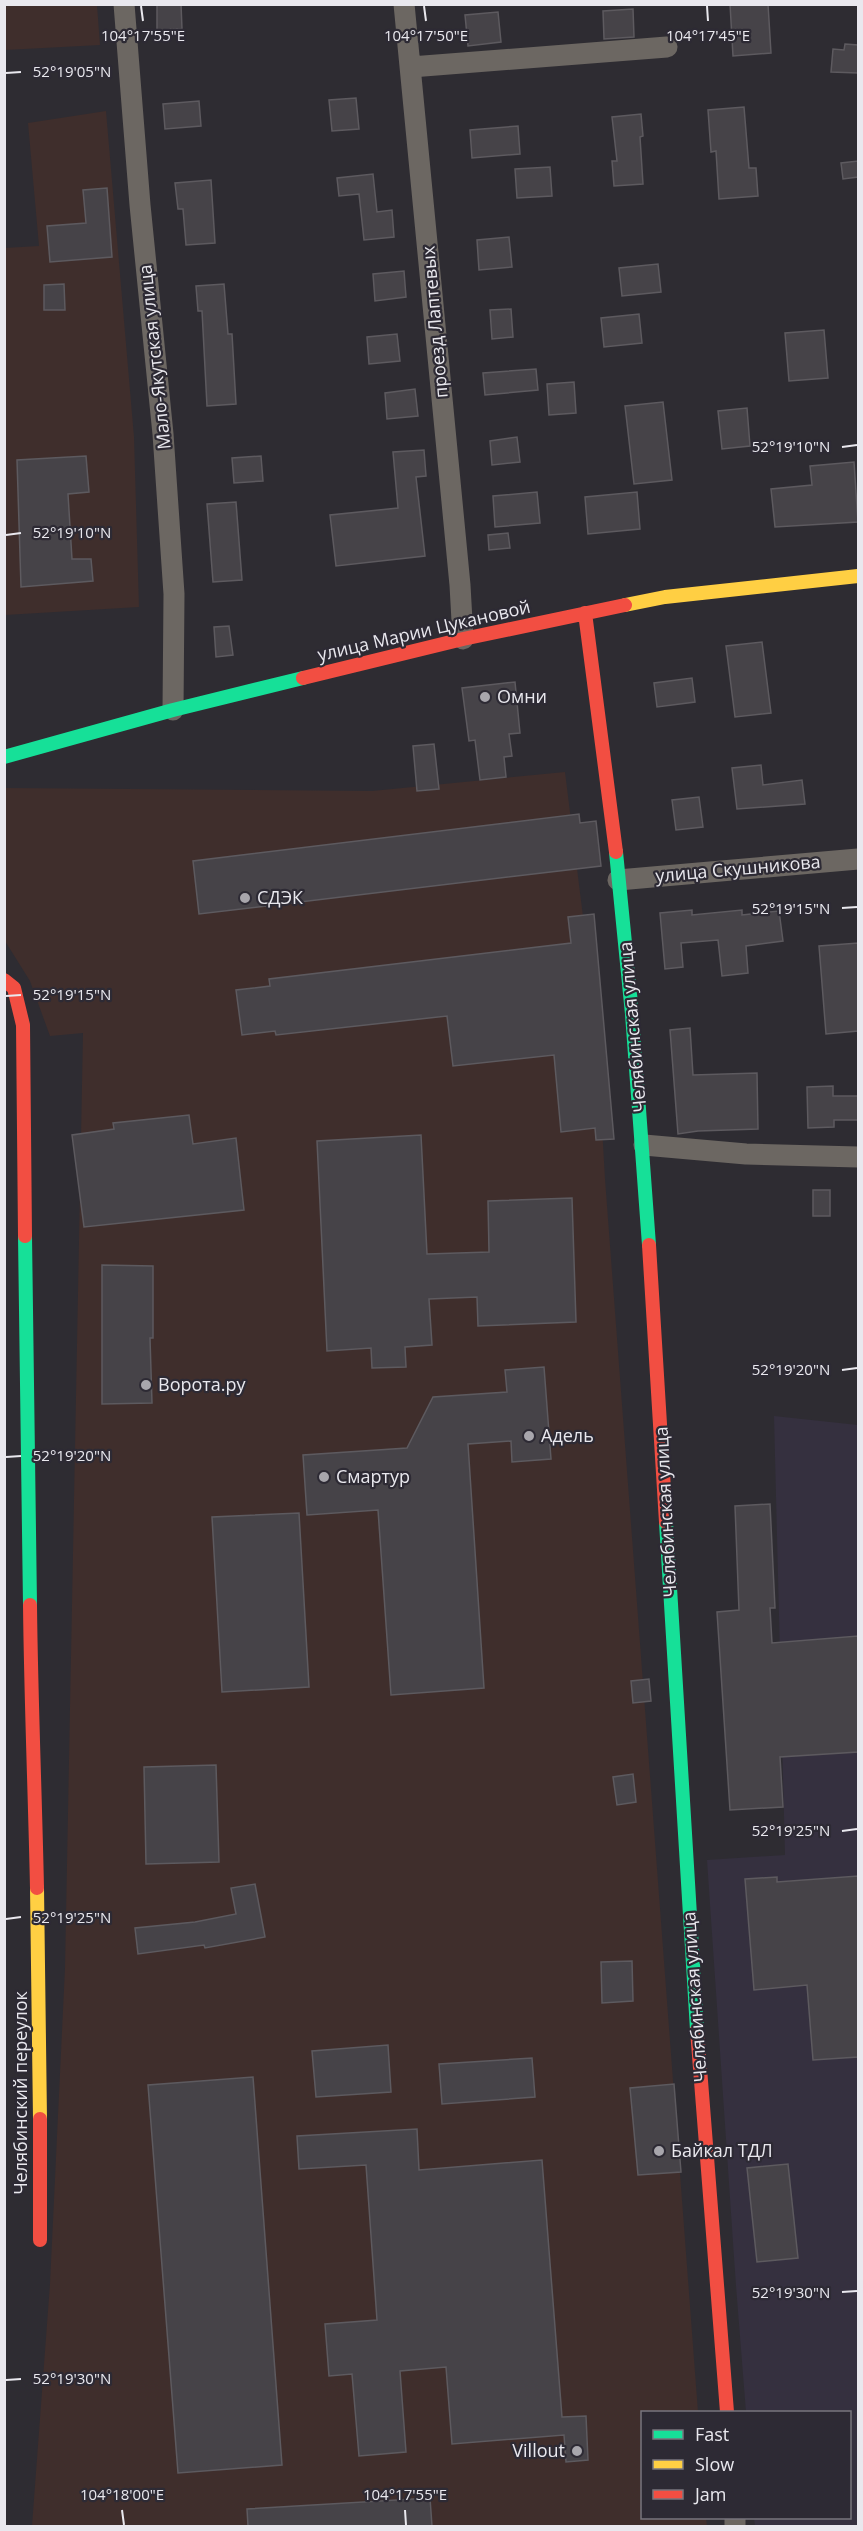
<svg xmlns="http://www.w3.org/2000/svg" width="863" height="2531" font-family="'Open Sans',sans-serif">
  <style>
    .built { fill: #35303f }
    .industrial { fill: #3f2e2c }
    .building { fill: #464348; stroke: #5d5a5f; stroke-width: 1.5 }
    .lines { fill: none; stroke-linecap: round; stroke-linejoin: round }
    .street { stroke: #6c6762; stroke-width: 21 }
    .fast { stroke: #16e098; stroke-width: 14 }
    .slow { stroke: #ffcf43; stroke-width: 14 }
    .jam { stroke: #f24e42; stroke-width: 14 }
    .ticks { fill: none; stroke: #e9e8ee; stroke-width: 2 }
    .poi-dot { fill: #a8a6ac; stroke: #2d2a34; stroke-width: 2 }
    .labels { text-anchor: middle; stroke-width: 4.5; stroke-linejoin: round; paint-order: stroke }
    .street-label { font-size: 18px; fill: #e9e8ee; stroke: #2d2a34 }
    .poi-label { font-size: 18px; fill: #e9e8ee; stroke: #2d2a34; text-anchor: start }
    .ticks-label { font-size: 15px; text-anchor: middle; fill: #e9e8ee; stroke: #2d2a34; stroke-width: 4.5; stroke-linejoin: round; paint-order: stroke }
  </style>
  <rect width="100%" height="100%" fill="#2e2c32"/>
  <path class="built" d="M 774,1416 L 858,1425 L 858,2526 L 755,2526 L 754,2518 L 850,2518 L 850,2412 L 746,2412 L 736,2286 L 707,1860 L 785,1855 Z"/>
  <path class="industrial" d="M 5,4 L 97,5 L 100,45 L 5,50 Z
    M 106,111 L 134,437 L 139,607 L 5,615 L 4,248 L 39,246 L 28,123 Z
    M 565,772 L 596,1021 L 605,1179 L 698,2412 L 642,2412 L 642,2518 L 706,2518 L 707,2526 L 32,2526 L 50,2284 L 65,1968 L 83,1033 L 50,1036 L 30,981 L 5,941 L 5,788 L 372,791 Z"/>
  <path class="building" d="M 157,4 L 181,4 L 182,29 L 157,30 Z
    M 730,4 L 768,4 L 771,53 L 733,56 Z
    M 633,9 L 634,37 L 604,39 L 603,11 Z
    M 498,12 L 501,42 L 468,46 L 465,15 Z
    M 845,44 L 858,45 L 858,73 L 831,72 L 833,49 L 844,50 Z
    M 356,98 L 359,129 L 332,131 L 329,100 Z
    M 199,101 L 201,126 L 165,129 L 163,104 Z
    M 744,107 L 749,168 L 756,168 L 758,196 L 719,199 L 716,151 L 711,152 L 708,110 Z
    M 641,114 L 643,136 L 640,137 L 643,184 L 614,186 L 612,161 L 617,161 L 612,117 Z
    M 518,126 L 520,154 L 472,158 L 470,130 Z
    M 858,161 L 858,177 L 843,179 L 841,163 Z
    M 550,167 L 552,196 L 517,198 L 515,169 Z
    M 373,174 L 377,212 L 392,210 L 394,237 L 364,240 L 359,194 L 339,196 L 337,178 Z
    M 211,180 L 215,243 L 186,245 L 183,209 L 178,209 L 175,183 Z
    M 107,188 L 112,257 L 50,262 L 47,226 L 86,223 L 83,190 Z
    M 509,237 L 512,267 L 479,270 L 477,240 Z
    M 658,264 L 661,292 L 622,296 L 619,268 Z
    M 404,271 L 406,297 L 375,301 L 373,274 Z
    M 64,284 L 65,310 L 44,310 L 44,285 Z
    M 224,284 L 228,334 L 232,334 L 236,404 L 207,406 L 202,311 L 198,311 L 196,286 Z
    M 511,309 L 513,337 L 492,339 L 490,310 Z
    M 639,314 L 642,343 L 604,347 L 601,318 Z
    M 824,330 L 828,378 L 789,381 L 785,333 Z
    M 397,334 L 400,361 L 369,364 L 367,337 Z
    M 536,369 L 538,390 L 485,395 L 483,373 Z
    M 574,382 L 576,413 L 549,415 L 547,384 Z
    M 415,389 L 418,416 L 387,419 L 385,393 Z
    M 663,402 L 672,480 L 634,484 L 625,406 Z
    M 747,408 L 750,446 L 722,449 L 718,411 Z
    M 517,437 L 520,462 L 492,465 L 490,441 Z
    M 424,450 L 426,476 L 416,477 L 425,556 L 336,566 L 330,515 L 398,508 L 393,452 Z
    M 86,456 L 89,492 L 68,494 L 72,559 L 91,559 L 93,581 L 21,587 L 17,460 Z
    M 261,456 L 263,481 L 234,483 L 232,458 Z
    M 854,462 L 858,522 L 775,527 L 771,489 L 812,485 L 810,466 Z
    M 537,492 L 540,523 L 495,527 L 493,496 Z
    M 637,492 L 640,529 L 588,534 L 585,497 Z
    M 236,502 L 242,580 L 213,582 L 207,504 Z
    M 508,533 L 510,548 L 489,550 L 488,535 Z
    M 229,626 L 233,655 L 216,657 L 214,627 Z
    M 762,642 L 771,713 L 735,717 L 726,646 Z
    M 692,678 L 695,702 L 657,707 L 654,683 Z
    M 515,682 L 520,733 L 509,734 L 512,756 L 504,757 L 506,777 L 480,780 L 475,740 L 469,741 L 462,688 Z
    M 434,744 L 439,789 L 417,791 L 413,746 Z
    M 761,765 L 763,785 L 802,780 L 805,804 L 737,809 L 732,768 Z
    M 699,797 L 703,827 L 676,830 L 672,800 Z
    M 579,814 L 580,823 L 596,821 L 601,866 L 199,914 L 193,861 Z
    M 692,910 L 692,915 L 742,910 L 742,915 L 779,911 L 783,941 L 746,946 L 748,973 L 722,976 L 718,940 L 681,943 L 683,967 L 665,969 L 660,913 Z
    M 594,914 L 614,1139 L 596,1140 L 595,1128 L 561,1132 L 554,1055 L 453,1066 L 447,1016 L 276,1035 L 275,1031 L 242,1035 L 236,990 L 270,986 L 269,979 L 571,943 L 568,917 Z
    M 858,943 L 858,1031 L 826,1034 L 819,946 Z
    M 690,1028 L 693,1075 L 757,1073 L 758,1129 L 698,1131 L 678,1134 L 670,1030 Z
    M 833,1086 L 833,1096 L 858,1096 L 858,1120 L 834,1120 L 834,1127 L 808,1128 L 807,1087 Z
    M 189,1115 L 193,1144 L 236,1138 L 244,1210 L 84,1227 L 72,1135 L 114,1129 L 113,1123 Z
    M 421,1135 L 427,1254 L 489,1252 L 488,1201 L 572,1198 L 576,1322 L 478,1326 L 477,1297 L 429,1299 L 432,1345 L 405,1347 L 406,1367 L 372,1368 L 371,1348 L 327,1351 L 317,1141 Z
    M 813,1190 L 830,1190 L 830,1216 L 813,1216 Z
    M 102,1265 L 153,1266 L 153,1338 L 150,1338 L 152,1403 L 102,1404 Z
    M 544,1367 L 551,1459 L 512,1462 L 511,1441 L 468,1444 L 484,1688 L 391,1695 L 378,1510 L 307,1515 L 303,1455 L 407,1448 L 433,1397 L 507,1392 L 505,1370 Z
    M 770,1504 L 775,1608 L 770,1608 L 772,1643 L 858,1636 L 858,1752 L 780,1757 L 783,1807 L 730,1810 L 717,1612 L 739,1610 L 735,1506 Z
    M 299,1513 L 309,1687 L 222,1692 L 212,1517 Z
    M 649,1679 L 651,1701 L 633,1703 L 631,1681 Z
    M 216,1765 L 219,1862 L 146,1864 L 144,1767 Z
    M 633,1774 L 636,1802 L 617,1805 L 613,1777 Z
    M 858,1876 L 858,2057 L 813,2060 L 807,1985 L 754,1990 L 745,1879 L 777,1877 L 777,1882 Z
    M 255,1884 L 265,1937 L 205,1948 L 204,1945 L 138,1954 L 135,1928 L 195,1922 L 236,1914 L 231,1888 Z
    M 632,1961 L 633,2001 L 602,2003 L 601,1962 Z
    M 388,2045 L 391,2092 L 316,2097 L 312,2051 Z
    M 532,2058 L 535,2097 L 442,2104 L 439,2064 Z
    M 253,2077 L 282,2465 L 178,2473 L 148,2085 Z
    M 674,2084 L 681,2172 L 638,2175 L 630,2088 Z
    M 417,2129 L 419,2170 L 542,2160 L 562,2417 L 586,2416 L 588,2460 L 566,2462 L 564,2435 L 452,2444 L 446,2367 L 400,2371 L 406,2452 L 359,2456 L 352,2374 L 329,2376 L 325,2324 L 377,2320 L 366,2165 L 299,2169 L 297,2136 Z
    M 788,2164 L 798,2258 L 757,2262 L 747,2168 Z
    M 430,2498 L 432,2526 L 248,2526 L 247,2509 Z"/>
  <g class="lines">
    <path class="street" d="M 124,4 L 140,205 L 163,434 L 174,594 L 173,710
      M 404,4 L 460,585 L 463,639
      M 411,67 L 667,47
      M 618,880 L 858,859
      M 644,1145 L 746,1154 L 858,1157
      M 735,2518 L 735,2526"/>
    <path class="fast" d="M 4,757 L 173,710 L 303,678
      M 616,852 L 632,1014 L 649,1245
      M 25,1236 L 30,1605
      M 666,1522 L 697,2030"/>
    <path class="slow" d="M 625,605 L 665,597 L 858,576
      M 37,1888 L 40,2119"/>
    <path class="jam" d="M 585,613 L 616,852
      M 303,678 L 463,639 L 625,605
      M 4,980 L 14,988 L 23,1025 L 25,1236
      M 649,1245 L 666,1522
      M 30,1605 C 31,1699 35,1793 37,1888
      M 697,2030 L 727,2412
      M 40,2119 L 40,2240"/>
  </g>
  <path class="ticks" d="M 141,6 L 143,21M 424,6 L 426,21M 707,6 L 708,21M 6,73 L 21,72M 842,447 L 857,445M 6,535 L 21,533M 842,908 L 857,907M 6,996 L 21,995M 842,1370 L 857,1368M 6,1457 L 21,1456M 842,1831 L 857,1829M 6,1919 L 21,1917M 842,2292 L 857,2291M 6,2380 L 21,2379M 122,2510 L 124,2525M 405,2510 L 406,2525"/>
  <g class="poi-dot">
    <circle cx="485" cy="697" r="6"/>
    <circle cx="245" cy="898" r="6"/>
    <circle cx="146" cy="1385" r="6"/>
    <circle cx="529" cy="1436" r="6"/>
    <circle cx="324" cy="1477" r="6"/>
    <circle cx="659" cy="2151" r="6"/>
    <circle cx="577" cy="2451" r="6"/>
  </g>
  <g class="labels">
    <g class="street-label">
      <text transform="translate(435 322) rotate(-95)" y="6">проезд Лаптевых</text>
      <text transform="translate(155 357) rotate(-96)" y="6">Мало-Якутская улица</text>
      <text transform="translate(424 631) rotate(-13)" y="6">улица Марии Цукановой</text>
      <text transform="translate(738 869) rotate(-5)" y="6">улица Скушникова</text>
      <text transform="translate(633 1027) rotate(-95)" y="6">Челябинская улица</text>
      <text transform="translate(666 1512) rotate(-93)" y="6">Челябинская улица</text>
      <text transform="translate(695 1997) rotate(-94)" y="6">Челябинская улица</text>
      <text transform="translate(21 2093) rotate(-90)" y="6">Челябинский переулок</text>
    </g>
    <g class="poi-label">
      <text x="497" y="703">Омни</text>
      <text x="257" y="904">СДЭК</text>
      <text x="158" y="1391">Ворота.ру</text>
      <text x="541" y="1442">Адель</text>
      <text x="336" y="1483">Смартур</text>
      <text x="671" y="2157">Байкал ТДЛ</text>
      <text x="565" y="2457" text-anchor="end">Villout</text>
    </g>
  </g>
  <g class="ticks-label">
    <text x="143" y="41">104°17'55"E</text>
    <text x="426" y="41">104°17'50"E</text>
    <text x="708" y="41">104°17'45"E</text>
    <text x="72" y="77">52°19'05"N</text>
    <text x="791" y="452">52°19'10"N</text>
    <text x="72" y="538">52°19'10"N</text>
    <text x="791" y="914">52°19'15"N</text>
    <text x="72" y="1000">52°19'15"N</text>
    <text x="791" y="1375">52°19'20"N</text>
    <text x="72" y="1461">52°19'20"N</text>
    <text x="791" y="1836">52°19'25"N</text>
    <text x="72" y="1923">52°19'25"N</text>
    <text x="791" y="2298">52°19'30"N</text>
    <text x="72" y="2384">52°19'30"N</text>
    <text x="122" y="2500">104°18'00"E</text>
    <text x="405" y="2500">104°17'55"E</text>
  </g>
  <rect width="863" height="2531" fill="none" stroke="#e9e8ee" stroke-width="12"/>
  <rect x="641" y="2411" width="210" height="108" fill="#2d2a34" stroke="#78767e" stroke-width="1.5"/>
  <rect x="653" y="2430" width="30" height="9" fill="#16e098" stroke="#78767e" stroke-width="1.5"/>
  <text x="695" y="2441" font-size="18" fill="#e9e8ee">Fast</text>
  <rect x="653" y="2460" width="30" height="9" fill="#ffcf43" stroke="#78767e" stroke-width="1.5"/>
  <text x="695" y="2471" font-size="18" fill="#e9e8ee">Slow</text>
  <rect x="653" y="2490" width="30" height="9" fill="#f24e42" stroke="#78767e" stroke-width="1.5"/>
  <text x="695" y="2501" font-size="18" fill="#e9e8ee">Jam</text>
</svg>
